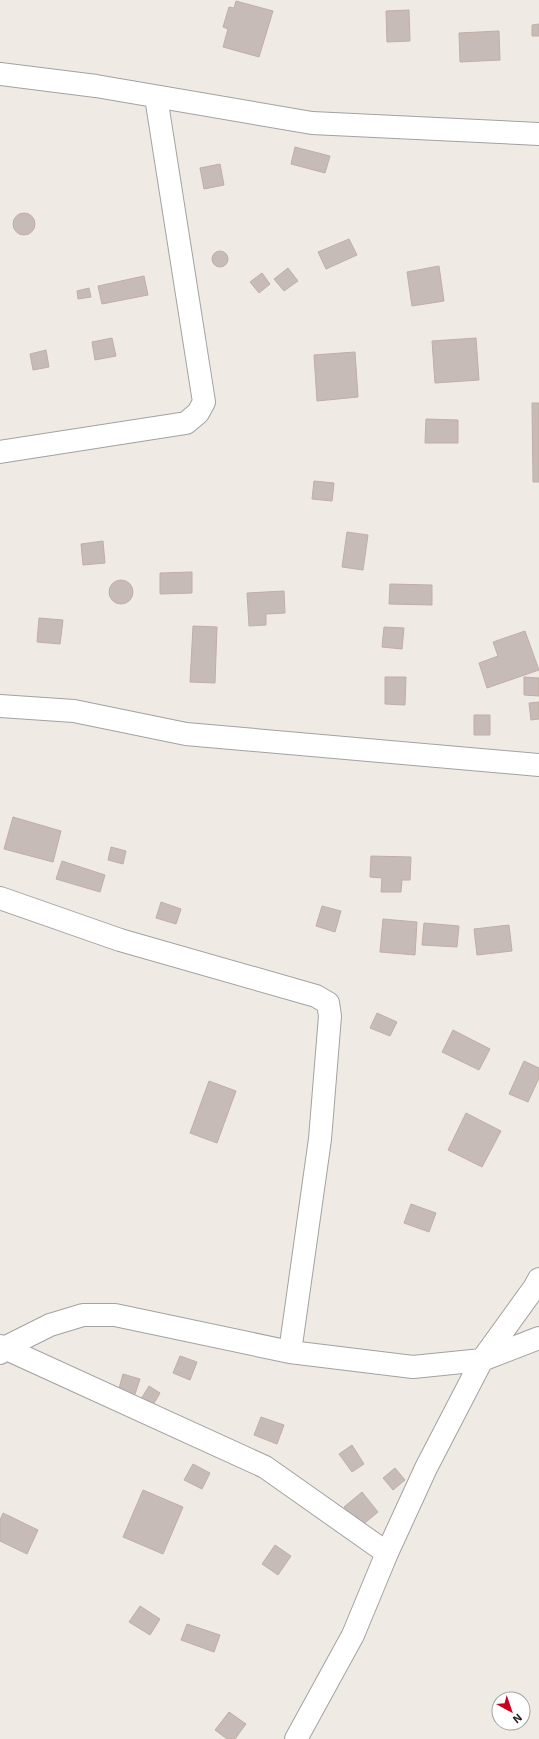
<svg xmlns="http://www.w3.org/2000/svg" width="539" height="1739" font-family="'Exo 2',sans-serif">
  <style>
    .building { fill: #c7bbb7; stroke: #c1aea6 }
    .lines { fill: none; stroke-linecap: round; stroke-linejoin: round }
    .minor-casing { stroke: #a2a2a2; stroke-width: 24 }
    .minor { stroke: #fff; stroke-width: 22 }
  </style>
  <rect width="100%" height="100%" fill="#efeae4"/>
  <path class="building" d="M 236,1 L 273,11 L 259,57 L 223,47 L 228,29 L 223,27 L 229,7 L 234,8 Z
    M 409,10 L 410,41 L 387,42 L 386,11 Z
    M 539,24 L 539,36 L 532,36 L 532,25 Z
    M 499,31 L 500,60 L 460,62 L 459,33 Z
    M 295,147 L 330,156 L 325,173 L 291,164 Z
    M 220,164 L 224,185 L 204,189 L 200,168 Z
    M13 224a11 11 0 1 1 22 0a11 11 0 1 1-22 0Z
    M 349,239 L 357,255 L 326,269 L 318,252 Z
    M212 259a8 8 0 1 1 16 0a8 8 0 1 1-16 0Z
    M 439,266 L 444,301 L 412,306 L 407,272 Z
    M 288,268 L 298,281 L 284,291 L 274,279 Z
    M 262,273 L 270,284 L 259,293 L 250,282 Z
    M 144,276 L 148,295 L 102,304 L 98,286 Z
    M 89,288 L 91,297 L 78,299 L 77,291 Z
    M 112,338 L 116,356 L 95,360 L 92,342 Z
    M 476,338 L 479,380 L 435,383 L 432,341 Z
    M 46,350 L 49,367 L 33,370 L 30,354 Z
    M 355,352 L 358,397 L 317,401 L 314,355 Z
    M 532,403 L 539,403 L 539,482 L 533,482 Z
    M 426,419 L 458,420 L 458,443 L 425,443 Z
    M 314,481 L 334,483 L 332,501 L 312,499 Z
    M 347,532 L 368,535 L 363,570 L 342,567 Z
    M 103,541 L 105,563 L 83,565 L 81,544 Z
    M 192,572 L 192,593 L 160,594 L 160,573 Z
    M109 592a12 12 0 1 1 24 0a12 12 0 1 1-24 0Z
    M 390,584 L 432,585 L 432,605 L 389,604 Z
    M 284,591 L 285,613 L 266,614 L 266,625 L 249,626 L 247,593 Z
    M 39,618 L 63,620 L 60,644 L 37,642 Z
    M 193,626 L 217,627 L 215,683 L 190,682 Z
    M 384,627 L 404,628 L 402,649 L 382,647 Z
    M 525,631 L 539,670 L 487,688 L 479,663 L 498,656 L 493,642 Z
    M 385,677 L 406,677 L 405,705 L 385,704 Z
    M 524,677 L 539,678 L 539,696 L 524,695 Z
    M 539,702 L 539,719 L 531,720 L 529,703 Z
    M 474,715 L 490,715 L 490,735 L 474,735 Z
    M 13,817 L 61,831 L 53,862 L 4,849 Z
    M 111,847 L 126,851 L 123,864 L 108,860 Z
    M 371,856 L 411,857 L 410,880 L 402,880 L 401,892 L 381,892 L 382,878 L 370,877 Z
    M 62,861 L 105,875 L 100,892 L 56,879 Z
    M 161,902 L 181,909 L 176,924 L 156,918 Z
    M 322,906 L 341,911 L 335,932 L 316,926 Z
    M 383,919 L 417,922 L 415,955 L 380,952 Z
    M 424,923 L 459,926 L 457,947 L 422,945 Z
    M 509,925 L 512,951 L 477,955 L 474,929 Z
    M 377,1013 L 397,1022 L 390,1036 L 370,1028 Z
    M 453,1030 L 490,1049 L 479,1070 L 442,1052 Z
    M 524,1061 L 539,1068 L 539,1078 L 528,1102 L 509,1094 Z
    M 209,1081 L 236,1091 L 217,1143 L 190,1133 Z
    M 466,1113 L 501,1131 L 482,1167 L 448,1150 Z
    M 411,1204 L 436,1213 L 429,1232 L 404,1223 Z
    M 180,1356 L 197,1362 L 190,1380 L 173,1373 Z
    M 123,1374 L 140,1379 L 134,1397 L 118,1392 Z
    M 149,1386 L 160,1393 L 153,1405 L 141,1399 Z
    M 261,1417 L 284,1425 L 277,1444 L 254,1435 Z
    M 352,1445 L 364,1464 L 352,1472 L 339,1454 Z
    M 193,1464 L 210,1473 L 202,1489 L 184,1480 Z
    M 395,1468 L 405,1480 L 393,1490 L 383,1478 Z
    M 143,1490 L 183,1507 L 163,1554 L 123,1537 Z
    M 362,1492 L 378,1512 L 360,1527 L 344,1507 Z
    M 3,1513 L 38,1530 L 27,1554 L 0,1541 L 0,1520 Z
    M 275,1545 L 291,1556 L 278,1575 L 262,1564 Z
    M 140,1606 L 160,1619 L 150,1635 L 129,1622 Z
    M 187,1624 L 220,1635 L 214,1652 L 181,1640 Z
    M 229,1712 L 246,1724 L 235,1739 L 227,1739 L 215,1730 Z"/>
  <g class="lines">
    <g class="minor-casing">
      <path id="minor" d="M 0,74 L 96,86 L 312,123 L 539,134
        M 0,452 L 186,423 L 198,413 L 204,402 L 156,97
        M 0,706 L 74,711 L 186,734 L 539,765
        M 0,898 L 120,940 L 316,996 L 328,1003 L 330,1016 L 320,1139 L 290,1352
        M 0,1346 L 265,1467 L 387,1553
        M 0,1353 L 4,1348 L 50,1325 L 83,1315 L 115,1315 L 290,1352 L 413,1367 L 482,1360 L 539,1338
        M 296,1739 L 353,1635 L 387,1553 L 426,1468 L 482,1360 L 534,1288 L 539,1279"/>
    </g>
    <use href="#minor" class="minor"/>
  </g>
  <g transform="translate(511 1711) rotate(140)"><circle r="19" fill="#ffffff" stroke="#a5a5a5"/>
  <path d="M0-3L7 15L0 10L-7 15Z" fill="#cc001e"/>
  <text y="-6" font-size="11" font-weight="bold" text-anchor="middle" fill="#1e1e1e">N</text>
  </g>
</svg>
